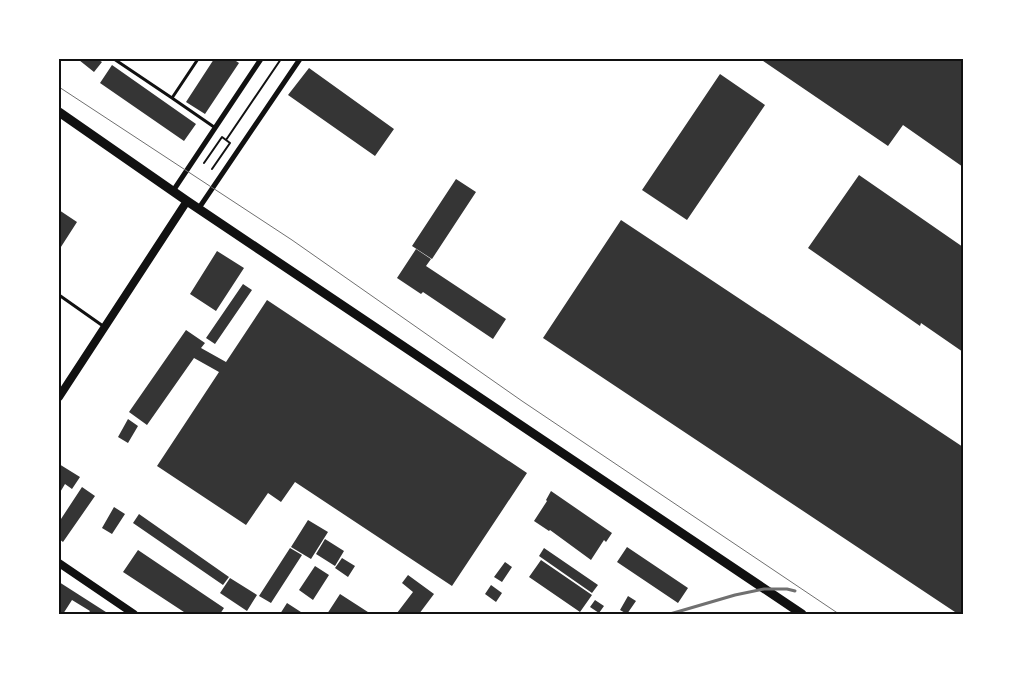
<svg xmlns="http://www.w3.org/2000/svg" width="1022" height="673" font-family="Barlow,sans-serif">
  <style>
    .building { fill: #353535 }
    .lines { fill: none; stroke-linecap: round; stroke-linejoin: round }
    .path { stroke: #111; stroke-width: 2 }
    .service { stroke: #111; stroke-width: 3 }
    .minor { stroke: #111; stroke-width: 5 }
    .tertiary { stroke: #111; stroke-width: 8 }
    .secondary { stroke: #111; stroke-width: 9 }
    .tram { stroke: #707070; stroke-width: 1 }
    .rail { stroke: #707070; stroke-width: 3 }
    .neatline { fill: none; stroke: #111; stroke-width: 2 }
  </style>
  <rect width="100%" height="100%" fill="#fff"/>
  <path class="building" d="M 80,59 L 97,59 L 102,62 L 94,72 L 79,60 Z
    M 214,59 L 233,59 L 239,63 L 205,114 L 186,102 Z
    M 760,59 L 963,59 L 963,167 L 903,125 L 888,146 Z
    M 112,65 L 196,124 L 184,141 L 100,83 Z
    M 309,68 L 394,129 L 375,156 L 288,95 Z
    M 720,74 L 765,105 L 687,220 L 642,190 Z
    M 859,175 L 963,247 L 963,352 L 921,323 L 920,326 L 808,248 Z
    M 456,179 L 476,192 L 432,259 L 412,246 Z
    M 59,210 L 77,222 L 59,250 Z
    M 621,220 L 963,447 L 963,614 L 958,614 L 543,338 Z
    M 416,249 L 431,259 L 426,266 L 506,319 L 493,339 L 423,292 L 421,294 L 397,278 Z
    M 217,251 L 244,268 L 216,311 L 190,294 Z
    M 243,284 L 252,290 L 215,344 L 206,338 Z
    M 267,300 L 527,473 L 452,586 L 295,482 L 281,502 L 268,493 L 246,525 L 157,466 L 219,372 L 194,358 L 147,425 L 129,412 L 186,330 L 205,343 L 201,348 L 226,362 Z
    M 128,419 L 138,426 L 128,443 L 118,437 Z
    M 59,464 L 80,477 L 72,489 L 65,484 L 59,494 Z
    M 82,487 L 95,496 L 63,542 L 59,539 L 59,522 Z
    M 551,491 L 612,533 L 606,542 L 604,540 L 591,560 L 550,530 L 549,531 L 534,521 L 547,501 L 546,500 Z
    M 114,507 L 125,514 L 112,534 L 102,528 Z
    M 139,514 L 229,577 L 223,585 L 133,523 Z
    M 308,520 L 328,532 L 311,559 L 291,547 Z
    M 325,539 L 344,551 L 335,566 L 316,554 Z
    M 627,547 L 688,588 L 678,603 L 617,562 Z
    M 290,548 L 302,555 L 271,603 L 259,596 Z
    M 544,548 L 598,585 L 592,593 L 539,556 Z
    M 138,550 L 224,608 L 220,614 L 187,614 L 123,572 Z
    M 342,558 L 355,566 L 348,577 L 335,568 Z
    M 541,560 L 592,595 L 580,612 L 529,577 Z
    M 505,562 L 512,567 L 502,582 L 494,577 Z
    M 315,566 L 329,575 L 313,600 L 299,590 Z
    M 408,575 L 434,594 L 419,614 L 397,613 L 413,592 L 402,583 Z
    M 230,578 L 257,595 L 247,611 L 220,593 Z
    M 59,582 L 109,614 L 88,614 L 90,611 L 72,600 L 63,614 L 59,613 Z
    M 491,585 L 502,593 L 496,602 L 485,594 Z
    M 340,594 L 371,614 L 327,614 Z
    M 628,596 L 636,601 L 627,614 L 620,610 Z
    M 595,600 L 604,606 L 599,613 L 590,607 Z
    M 287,603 L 304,614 L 280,614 Z"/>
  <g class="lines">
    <path class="path" d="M 226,140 L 281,59
      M 204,163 L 222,137 L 226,140
      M 212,169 L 230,143 L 226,140"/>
    <path class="service" d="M 114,59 L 172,98 L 198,59
      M 172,98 L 214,127
      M 59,295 L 103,326"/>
    <path class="minor" d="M 173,191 L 261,59
      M 199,208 L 300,59"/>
    <path class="tertiary" d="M 59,397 L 187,201
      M 59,563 L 134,614"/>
    <path class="secondary" d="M 59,112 L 187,201 L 802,614"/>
    <path class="tram" d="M 59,87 L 292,240 L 522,401 L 839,614"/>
    <path class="rail" d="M 670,614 L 735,595 L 764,589 L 787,589 L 795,591"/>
  </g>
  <rect width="1022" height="673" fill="none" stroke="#ffffff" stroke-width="120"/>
  <rect x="60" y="60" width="902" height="553" class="neatline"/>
</svg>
